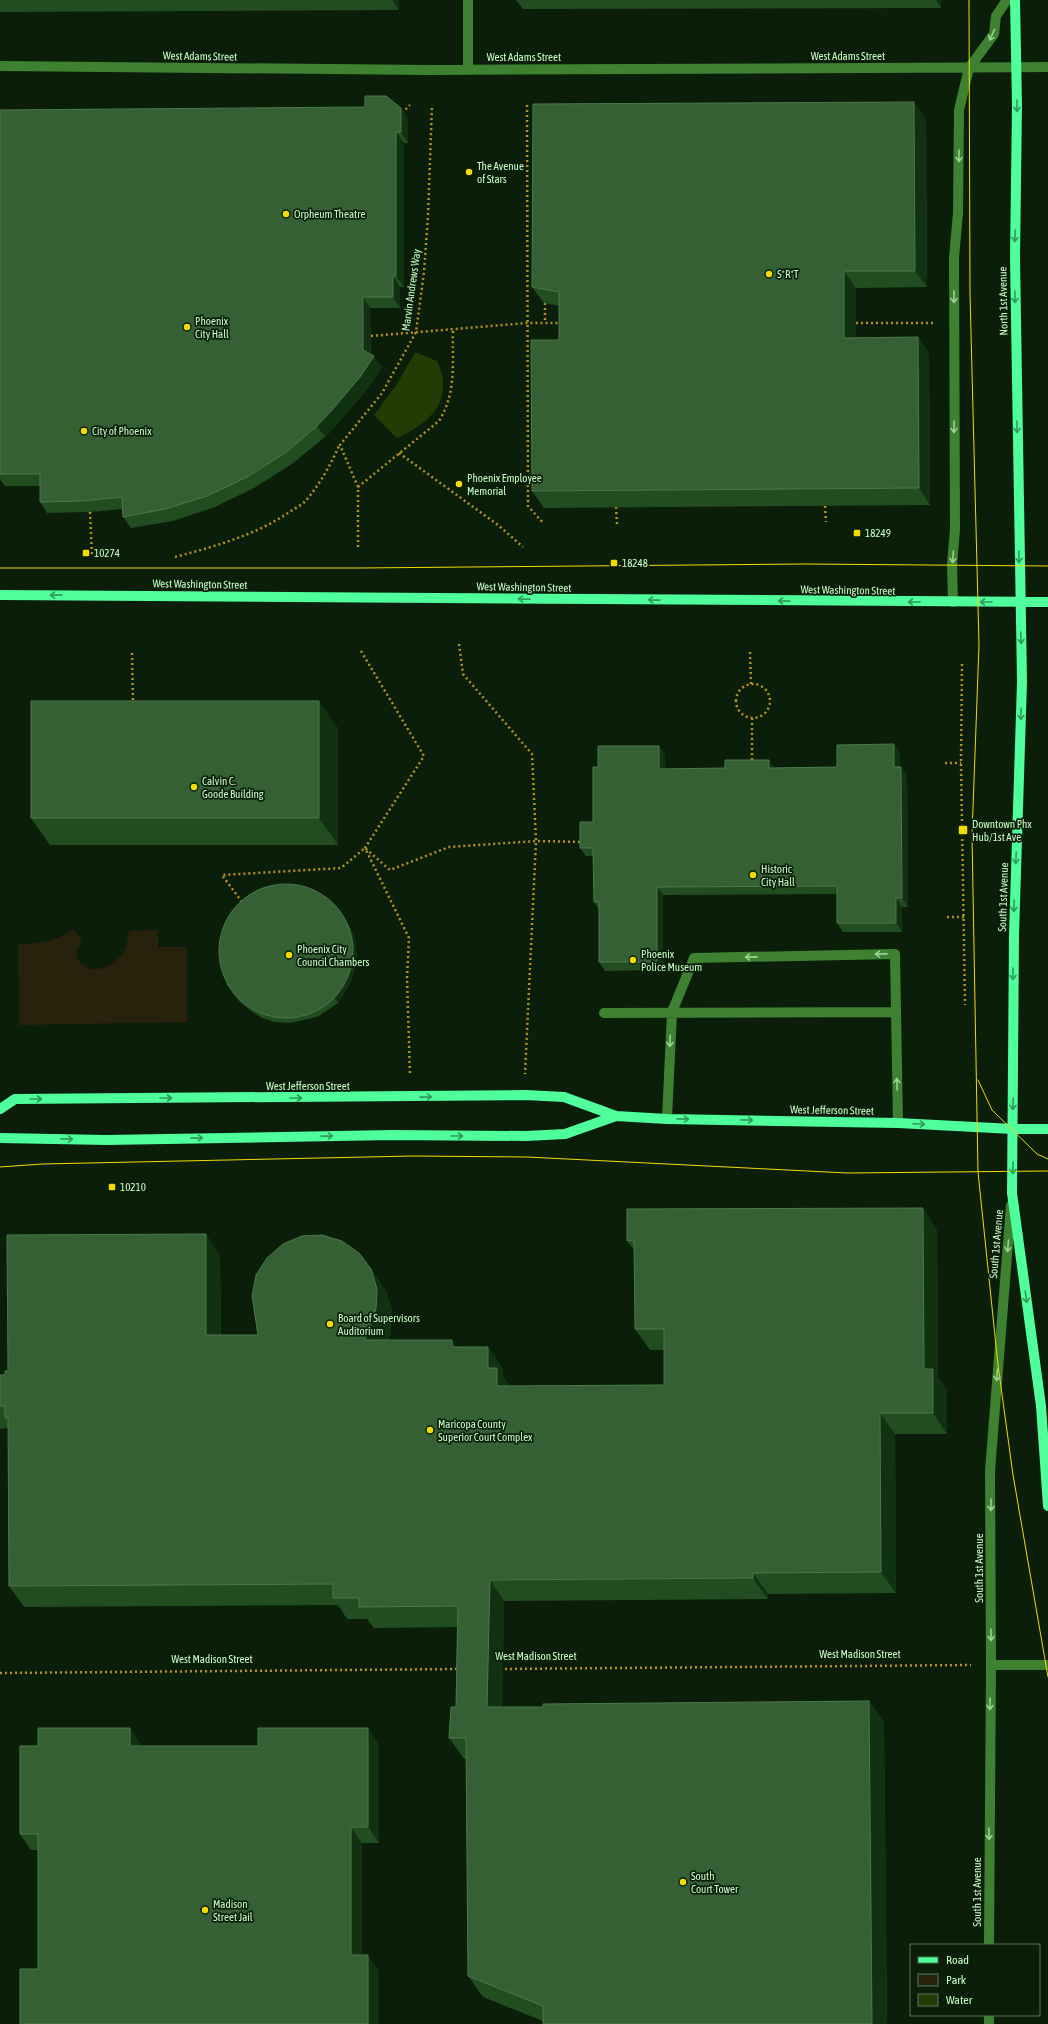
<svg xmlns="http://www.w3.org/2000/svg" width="1048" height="2024" font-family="'Asap Condensed',sans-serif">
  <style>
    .green { fill: #28220d }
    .water { fill: #233c05 }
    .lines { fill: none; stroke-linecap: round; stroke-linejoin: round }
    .path { stroke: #b79223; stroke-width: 2.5; stroke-dasharray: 2 3; stroke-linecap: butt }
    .minor { stroke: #3d8131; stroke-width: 10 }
    .major { stroke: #4eff9b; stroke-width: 10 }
    .tram { stroke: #f2dc00; stroke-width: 1 }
    .wall { fill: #224d21 }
    .shaded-wall { fill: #113211 }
    .building { fill: #346033; stroke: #4c794a }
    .oneway { stroke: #99d392 }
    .oneway2 { stroke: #2f9a5a }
    .poi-dot { fill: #f2dc00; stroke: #0a1e0a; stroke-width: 1.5 }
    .labels { text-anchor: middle; stroke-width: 3.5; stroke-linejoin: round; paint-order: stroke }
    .street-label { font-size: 11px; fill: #cbffc7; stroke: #0a1e0a }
    .poi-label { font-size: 11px; fill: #cbffc7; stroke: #0a1e0a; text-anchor: start }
  </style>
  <rect width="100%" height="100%" fill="#0a1e0a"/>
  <path class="green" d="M 73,929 L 82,941 L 78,948 L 77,959 C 91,978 115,968 125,949 C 127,944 128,937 129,931 L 158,930 L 158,947 L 187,947 L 187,1022 L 19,1025 L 18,944 C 38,944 57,941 73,929 Z"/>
  <path class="water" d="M 415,352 L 437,361 C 455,399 431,423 397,438 L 374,415 L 397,384 Z"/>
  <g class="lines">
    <path class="path" d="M 527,105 L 528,506 L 544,524
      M 402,113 L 410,105
      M 545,303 L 545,323
      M 856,323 L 933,323
      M 371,336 L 527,323 L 562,323
      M 399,453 L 498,525 L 523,547
      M 358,487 L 439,421 C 457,391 452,364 453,329
      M 825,506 L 826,522
      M 616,507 L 617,524
      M 90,512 L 92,557
      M 358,547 L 358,487 L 340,445 L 382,393 L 416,332 L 424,272 L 428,216 L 432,105
      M 175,557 C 216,546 256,535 291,511 C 297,507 304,504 308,498 C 321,482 331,464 339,446
      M 459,644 L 463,674 L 532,754 L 536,841 L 582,842
      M 361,651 L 424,756 L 365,848 L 409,938 L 407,978 L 410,1076
      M 750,652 L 751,684
      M 132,653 L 133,703
      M 962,664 L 961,763 L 965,1005
      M736 701a17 17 0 1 1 34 0a17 17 0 1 1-34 0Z
      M 752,718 L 752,763
      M 945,763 L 961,763
      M 242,902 L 222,875 L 341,868 L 365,848 L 390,870 L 449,847 L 536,841 L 525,1074
      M 947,917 L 964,917
      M 500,1669 L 971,1665
      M 0,1673 L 459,1669"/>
    <path class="minor" d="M 468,0 L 468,70
      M 0,66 L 430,70 L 1048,67
      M 953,602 L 952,565 L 955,529 L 954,258 L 958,213 L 959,110 L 969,68 L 994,34 L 996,16 L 1007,0
      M 604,1013 L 895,1012
      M 667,1119 L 672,1012 L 694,958 L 895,954 L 898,1123
      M 991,1665 L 1048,1665
      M 989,1945 L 991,1665 L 990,1471 L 1011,1205
      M 989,2024 L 989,2015"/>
    <path class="major" d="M 1015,0 L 1017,105 L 1015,258 L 1022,682 L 1014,935 L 1012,1193 L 1041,1406 L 1048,1506
      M 0,595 L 1048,602
      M 0,1109 L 15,1099 L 526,1095 L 564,1097 L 616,1116 L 667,1119 L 898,1123 L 1013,1129 L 1048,1129
      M 0,1138 L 107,1140 L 392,1135 L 526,1136 L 565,1134 L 616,1116"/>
    <path class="tram" d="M 969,0 L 970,293 L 979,645 L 972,835 L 978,1172 L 998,1365 L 1013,1475 L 1048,1677
      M 0,568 L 359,568 L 806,564 L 1048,566
      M 978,1080 L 992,1110 L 1037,1154 L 1048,1159
      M 0,1167 L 42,1164 L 413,1156 L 527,1157 L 847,1173 L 1048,1171"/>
  </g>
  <path class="wall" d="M 0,0 L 399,0 L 399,10 L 0,12 Z
    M 516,0 L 941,0 L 941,8 L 523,9 Z
    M 401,108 L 408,120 L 408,143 L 404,143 L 404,287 L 400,287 L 400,308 L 370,308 L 371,354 L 382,367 L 368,388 L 340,421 L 325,437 L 292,464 L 254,488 L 215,507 L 173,521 L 131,528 L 123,517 L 122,509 L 90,512 L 47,513 L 40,502 L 40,486 L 5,486 L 0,479 L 0,110 Z
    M 926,119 L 927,287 L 856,288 L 856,338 L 918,337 L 929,354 L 930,505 L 544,508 L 532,491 L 559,340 L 559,306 L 544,303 L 532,287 Z
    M 338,728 L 338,845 L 50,845 L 31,818 Z
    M 894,744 L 900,753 L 900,767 L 901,767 L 907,775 L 908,907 L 902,907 L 902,932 L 843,932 L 837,923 L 837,894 L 663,895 L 663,970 L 605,971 L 599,962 L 599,909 L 594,902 L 593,856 L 586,856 L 580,848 L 593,822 L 598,767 L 659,746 L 665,754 L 665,769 L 725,768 L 769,760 L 774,768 L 837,767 Z
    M 350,927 L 355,940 L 357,959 L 351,982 L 338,1003 L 317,1017 L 290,1023 L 275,1022 L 262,1018 L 251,1011 L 239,1001 L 226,984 Z
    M 937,1229 L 938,1377 L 947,1390 L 947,1434 L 895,1434 L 896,1593 L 768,1594 L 768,1599 L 504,1601 L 502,1707 L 543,1707 L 869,1701 L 884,1722 L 887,2024 L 543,2024 L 543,2021 L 483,1997 L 468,1976 L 466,1759 L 464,1759 L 449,1738 L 456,1707 L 457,1627 L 374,1628 L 367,1619 L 347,1619 L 338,1605 L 24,1607 L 9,1586 L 8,1428 L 0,1429 L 0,1375 L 5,1375 L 8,1371 L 220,1255 L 221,1335 L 258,1335 L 371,1269 L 386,1291 L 392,1310 L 391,1331 L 388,1340 L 458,1347 L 488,1347 L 503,1369 L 503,1377 L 510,1386 L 664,1385 L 664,1350 L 650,1350 L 635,1329 L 635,1251 L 627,1241 Z
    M 141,1744 L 141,1746 L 258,1746 L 379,1744 L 379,1843 L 362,1843 L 362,1955 L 379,1971 L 379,2024 L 38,1969 L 38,1850 L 31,1850 L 20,1834 L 38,1746 Z"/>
  <path class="shaded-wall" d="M 392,0 L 399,0 L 399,10 Z
    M 936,0 L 941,0 L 941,8 Z
    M 914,102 L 926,119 L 927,287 L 915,271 Z
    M 401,108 L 408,120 L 408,143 L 401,132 Z
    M 396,132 L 404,143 L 404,287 L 396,276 Z
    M 844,271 L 856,288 L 856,354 L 844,338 Z
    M 393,276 L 400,287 L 400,308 L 393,297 Z
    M 363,297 L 370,308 L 371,361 L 363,350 Z
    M 918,337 L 929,354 L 930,505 L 919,488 Z
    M 374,356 L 382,367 L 368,388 L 340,421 L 325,437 L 317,426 Z
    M 319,701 L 338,728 L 338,845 L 319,818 Z
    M 894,744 L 900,753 L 900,775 L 894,767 Z
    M 659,746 L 665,754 L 665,777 L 659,769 Z
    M 769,760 L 775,769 L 769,768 Z
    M 901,767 L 907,775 L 908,907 L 902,898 Z
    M 657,887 L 663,895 L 663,970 L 657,962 Z
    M 896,898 L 902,907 L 902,932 L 896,923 Z
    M 337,907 L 350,927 L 355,940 L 357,959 L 351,982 L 338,1003 L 335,998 Z
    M 923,1208 L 937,1229 L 938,1377 L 947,1390 L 947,1434 L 933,1413 L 924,1369 Z
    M 206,1234 L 220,1255 L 221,1356 L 206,1335 Z
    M 371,1269 L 386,1291 L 392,1310 L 391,1331 L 380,1362 L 365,1340 Z
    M 452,1340 L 467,1361 L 452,1347 Z
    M 488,1347 L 503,1369 L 503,1377 L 512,1389 L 497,1386 L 488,1368 Z
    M 880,1413 L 895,1434 L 896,1593 L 881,1572 Z
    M 753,1573 L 768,1594 L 768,1599 L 753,1578 Z
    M 490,1580 L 504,1601 L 502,1729 L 487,1707 Z
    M 869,1701 L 884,1722 L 887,2024 L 872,2024 Z
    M 130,1728 L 141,1744 L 141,1762 L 130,1746 Z
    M 368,1728 L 379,1744 L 379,1843 L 368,1827 Z
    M 351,1827 L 362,1843 L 362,1971 L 351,1955 Z
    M 368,1955 L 379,1971 L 379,2024 L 368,2024 Z"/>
  <path class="building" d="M 365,96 L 386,96 L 401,108 L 401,132 L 396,132 L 396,276 L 393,276 L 393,297 L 363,297 L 363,350 L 374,356 L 360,377 L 332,410 L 317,426 L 285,453 L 247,477 L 207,496 L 165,509 L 123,517 L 122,497 L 82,501 L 40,502 L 40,474 L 0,474 L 0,110 L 365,107 Z
    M 914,102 L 915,271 L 844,271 L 844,338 L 918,337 L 919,488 L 532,491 L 531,340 L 559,340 L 559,292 L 532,287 L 533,104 Z
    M 31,701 L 319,701 L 319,818 L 31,818 Z
    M 894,744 L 894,767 L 901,767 L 902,898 L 896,898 L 896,923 L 837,923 L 837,886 L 657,887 L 657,962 L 599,962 L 599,902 L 594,902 L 593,848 L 580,848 L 580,822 L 593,822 L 593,767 L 598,767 L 598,746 L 659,746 L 659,769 L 725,768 L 725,760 L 769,760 L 769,768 L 837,767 L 837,745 Z
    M219 951a67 67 0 1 1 134 0a67 67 0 1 1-134 0Z
    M 923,1208 L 924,1369 L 933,1369 L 933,1413 L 880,1413 L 881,1572 L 753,1573 L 753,1578 L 490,1580 L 487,1707 L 543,1707 L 543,1704 L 869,1701 L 872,2024 L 543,2024 L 543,2006 L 468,1976 L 466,1738 L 449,1738 L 451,1707 L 456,1707 L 458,1606 L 359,1607 L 359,1598 L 333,1598 L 333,1584 L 9,1586 L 8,1418 L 5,1418 L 5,1406 L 0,1406 L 0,1375 L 5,1375 L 5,1371 L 8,1371 L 7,1235 L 206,1234 L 206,1335 L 258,1335 L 252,1296 L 256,1275 L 267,1258 L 283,1244 L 302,1236 L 322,1235 L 342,1241 L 359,1253 L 371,1269 L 377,1289 L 376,1309 L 365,1340 L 452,1340 L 452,1347 L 488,1347 L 488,1368 L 497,1368 L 497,1386 L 664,1385 L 664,1329 L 635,1329 L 634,1240 L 627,1241 L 627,1209 Z
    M 38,1728 L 130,1728 L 130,1746 L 258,1746 L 258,1728 L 368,1728 L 368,1827 L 351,1827 L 351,1955 L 368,1955 L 368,2024 L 20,2024 L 20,1969 L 38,1969 L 38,1834 L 20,1834 L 20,1746 L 38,1746 Z"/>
  <defs><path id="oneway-shaft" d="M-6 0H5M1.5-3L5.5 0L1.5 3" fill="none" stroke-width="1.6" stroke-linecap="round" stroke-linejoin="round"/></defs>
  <g class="oneway">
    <use href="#oneway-shaft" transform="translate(992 35) rotate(114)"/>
    <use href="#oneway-shaft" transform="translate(959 156) rotate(90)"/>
    <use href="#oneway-shaft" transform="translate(954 297) rotate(90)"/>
    <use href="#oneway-shaft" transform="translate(954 427) rotate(90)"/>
    <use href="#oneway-shaft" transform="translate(953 557) rotate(94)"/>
    <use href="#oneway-shaft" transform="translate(881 954) rotate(179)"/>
    <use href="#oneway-shaft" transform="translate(751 957) rotate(179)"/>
    <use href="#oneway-shaft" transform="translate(670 1041) rotate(93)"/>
    <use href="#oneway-shaft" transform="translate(897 1084) rotate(-92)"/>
    <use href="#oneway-shaft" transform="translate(1008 1246) rotate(95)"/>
    <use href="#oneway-shaft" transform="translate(997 1375) rotate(94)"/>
    <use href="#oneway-shaft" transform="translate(991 1505) rotate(90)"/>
    <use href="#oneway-shaft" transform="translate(991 1635) rotate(90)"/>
    <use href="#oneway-shaft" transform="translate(990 1704) rotate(91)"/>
    <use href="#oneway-shaft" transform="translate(989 1834) rotate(90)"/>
  </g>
  <g class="oneway2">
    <use href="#oneway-shaft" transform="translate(1017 106) rotate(90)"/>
    <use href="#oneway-shaft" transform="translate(1015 236) rotate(91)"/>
    <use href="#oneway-shaft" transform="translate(1015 297) rotate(89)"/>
    <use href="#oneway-shaft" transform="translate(1017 427) rotate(89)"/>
    <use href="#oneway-shaft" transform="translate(1019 557) rotate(89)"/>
    <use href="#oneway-shaft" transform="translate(56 595) rotate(179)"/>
    <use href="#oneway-shaft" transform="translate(524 599) rotate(-179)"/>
    <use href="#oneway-shaft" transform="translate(654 600) rotate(-179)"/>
    <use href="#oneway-shaft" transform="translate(784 601) rotate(-179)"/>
    <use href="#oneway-shaft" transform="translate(914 602) rotate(-180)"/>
    <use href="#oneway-shaft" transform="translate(986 602) rotate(180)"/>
    <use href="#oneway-shaft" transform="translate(1021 638) rotate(88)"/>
    <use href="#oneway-shaft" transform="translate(1021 714) rotate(92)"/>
    <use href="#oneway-shaft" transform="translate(1016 858) rotate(92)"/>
    <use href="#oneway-shaft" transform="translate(1014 906) rotate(92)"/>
    <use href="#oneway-shaft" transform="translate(1013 974) rotate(90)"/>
    <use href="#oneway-shaft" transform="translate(426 1097) rotate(-1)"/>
    <use href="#oneway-shaft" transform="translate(166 1098)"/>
    <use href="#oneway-shaft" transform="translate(296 1098)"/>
    <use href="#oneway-shaft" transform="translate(36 1099)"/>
    <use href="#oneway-shaft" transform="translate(1013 1104) rotate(92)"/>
    <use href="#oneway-shaft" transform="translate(683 1119) rotate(1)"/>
    <use href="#oneway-shaft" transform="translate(747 1120) rotate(1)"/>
    <use href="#oneway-shaft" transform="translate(919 1124) rotate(3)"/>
    <use href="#oneway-shaft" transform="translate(327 1136) rotate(-1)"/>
    <use href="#oneway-shaft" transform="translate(457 1136)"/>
    <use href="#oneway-shaft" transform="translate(197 1138) rotate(-1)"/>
    <use href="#oneway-shaft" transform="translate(67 1139) rotate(1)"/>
    <use href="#oneway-shaft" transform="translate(1013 1168) rotate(90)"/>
    <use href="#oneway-shaft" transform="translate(1026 1297) rotate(82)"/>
  </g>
  <g class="poi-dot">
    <circle cx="469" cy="172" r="4"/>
    <circle cx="286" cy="214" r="4"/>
    <circle cx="769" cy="274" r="4"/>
    <circle cx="187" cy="327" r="4"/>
    <circle cx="84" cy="431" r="4"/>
    <circle cx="459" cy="484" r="4"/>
    <rect x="853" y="529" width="8" height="8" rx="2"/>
    <rect x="82" y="549" width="8" height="8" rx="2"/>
    <rect x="610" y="559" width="8" height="8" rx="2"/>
    <circle cx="194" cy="787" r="4"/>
    <rect x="958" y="825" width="10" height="10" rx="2"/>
    <circle cx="753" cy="875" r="4"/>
    <circle cx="289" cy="955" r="4"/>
    <circle cx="633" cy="960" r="4"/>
    <rect x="108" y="1183" width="8" height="8" rx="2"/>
    <circle cx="330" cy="1324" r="4"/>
    <circle cx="430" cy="1430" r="4"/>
    <circle cx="683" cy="1882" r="4"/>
    <circle cx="205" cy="1910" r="4"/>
  </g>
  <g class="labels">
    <g class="street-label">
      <text transform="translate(200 56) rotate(1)" y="4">West Adams Street</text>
      <text x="848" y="60">West Adams Street</text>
      <text x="524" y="61">West Adams Street</text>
      <text transform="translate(411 290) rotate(-82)" y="4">Marvin Andrews Way</text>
      <text transform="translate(1003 301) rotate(-91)" y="4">North 1st Avenue</text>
      <text transform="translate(200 584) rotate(1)" y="4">West Washington Street</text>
      <text transform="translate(524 587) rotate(1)" y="4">West Washington Street</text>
      <text transform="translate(848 590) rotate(1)" y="4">West Washington Street</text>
      <text transform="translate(1003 897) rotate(-88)" y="4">South 1st Avenue</text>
      <text x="308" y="1090">West Jefferson Street</text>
      <text transform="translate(832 1110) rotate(1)" y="4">West Jefferson Street</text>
      <text transform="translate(996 1244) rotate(-85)" y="4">South 1st Avenue</text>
      <text transform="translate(979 1568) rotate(-90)" y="4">South 1st Avenue</text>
      <text x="860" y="1658">West Madison Street</text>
      <text x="536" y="1660">West Madison Street</text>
      <text x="212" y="1663">West Madison Street</text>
      <text transform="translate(977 1892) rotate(-90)" y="4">South 1st Avenue</text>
    </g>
    <g class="poi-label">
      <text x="477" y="170">The Avenue<tspan x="477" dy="13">of Stars</tspan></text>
      <text x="294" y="218">Orpheum Theatre</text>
      <text x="777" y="278">S*R*T</text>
      <text x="195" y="325">Phoenix<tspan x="195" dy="13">City Hall</tspan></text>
      <text x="92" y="435">City of Phoenix</text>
      <text x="467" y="482">Phoenix Employee<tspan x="467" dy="13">Memorial</tspan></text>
      <text x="865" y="537">18249</text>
      <text x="94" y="557">10274</text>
      <text x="622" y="567">18248</text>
      <text x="202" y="785">Calvin C.<tspan x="202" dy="13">Goode Building</tspan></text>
      <text x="972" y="828">Downtown Phx<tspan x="972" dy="13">Hub/1st Ave</tspan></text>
      <text x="761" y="873">Historic<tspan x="761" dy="13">City Hall</tspan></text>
      <text x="297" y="953">Phoenix City<tspan x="297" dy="13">Council Chambers</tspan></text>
      <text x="641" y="958">Phoenix<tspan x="641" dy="13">Police Museum</tspan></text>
      <text x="120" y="1191">10210</text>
      <text x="338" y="1322">Board of Supervisors<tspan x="338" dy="13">Auditorium</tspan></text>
      <text x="438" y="1428">Maricopa County<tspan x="438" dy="13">Superior Court Complex</tspan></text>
      <text x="691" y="1880">South<tspan x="691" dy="13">Court Tower</tspan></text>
      <text x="213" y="1908">Madison<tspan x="213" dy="13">Street Jail</tspan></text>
    </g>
  </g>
  <rect x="910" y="1944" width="130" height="72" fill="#0a1e0a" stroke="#577856"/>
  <rect x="918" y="1957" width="20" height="6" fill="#4eff9b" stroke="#577856"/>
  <text x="946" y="1964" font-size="12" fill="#cbffc7">Road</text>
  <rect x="918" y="1974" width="20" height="12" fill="#28220d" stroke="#577856"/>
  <text x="946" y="1984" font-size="12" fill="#cbffc7">Park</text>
  <rect x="918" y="1994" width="20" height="12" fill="#233c05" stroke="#577856"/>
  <text x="946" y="2004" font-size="12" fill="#cbffc7">Water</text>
</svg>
